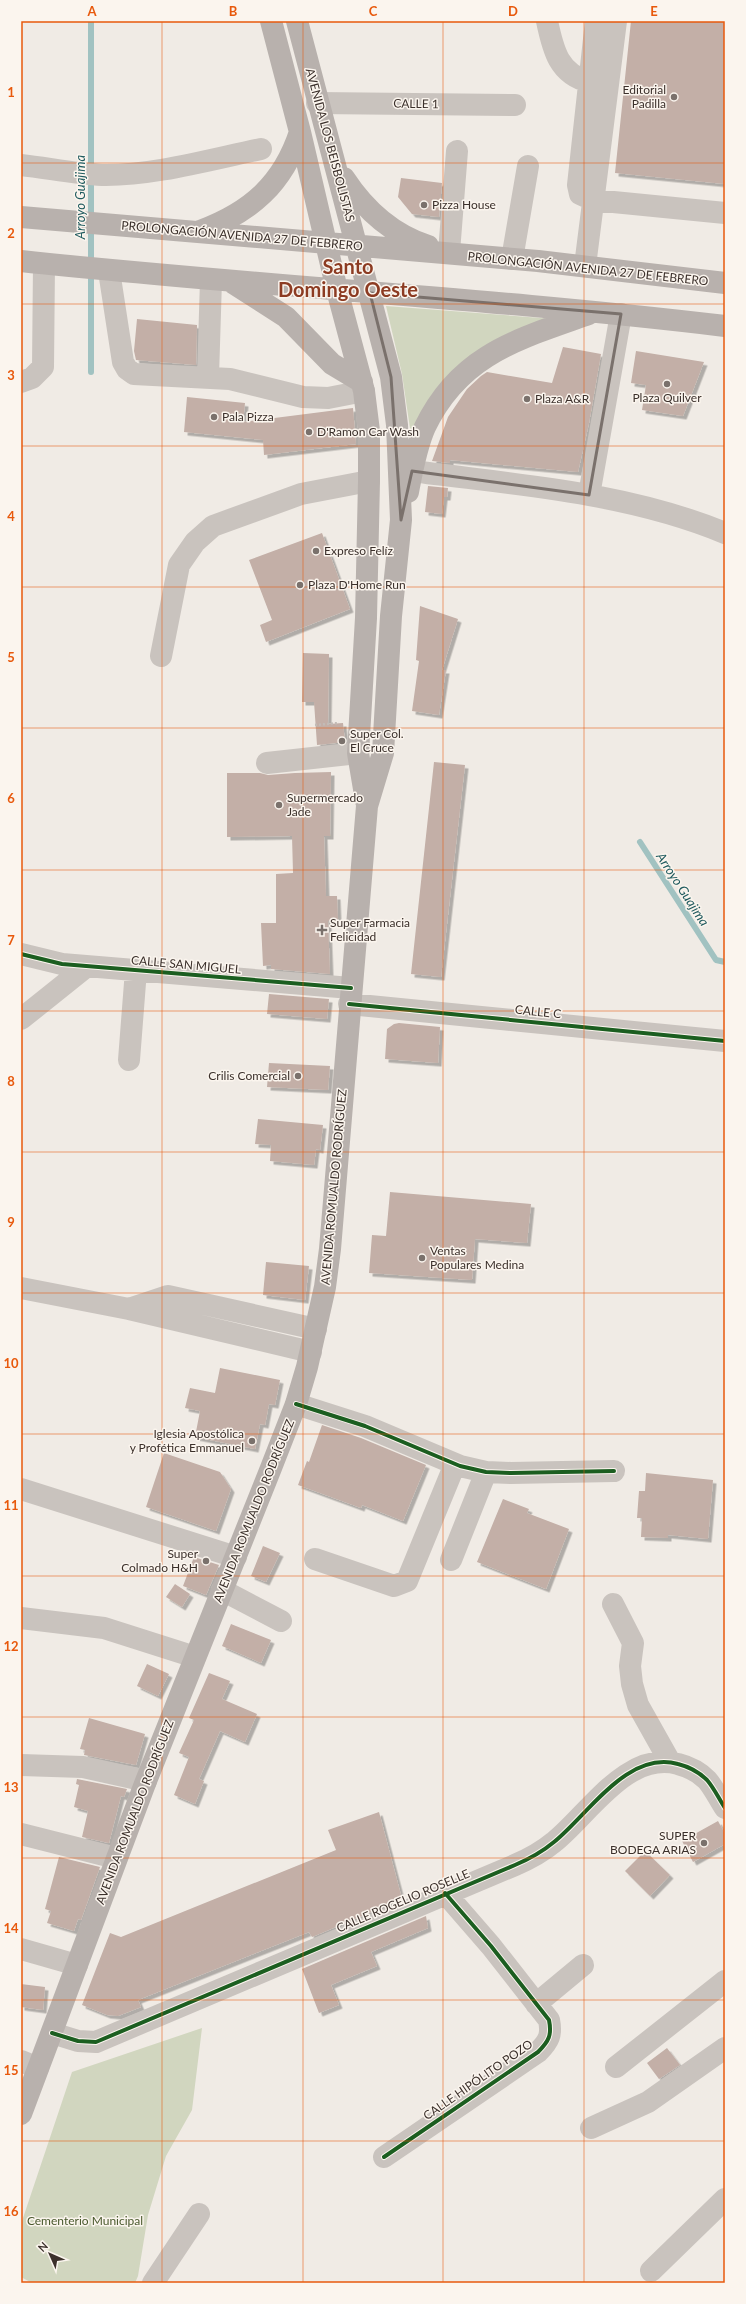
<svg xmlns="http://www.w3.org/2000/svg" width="746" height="2304" font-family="Lato,sans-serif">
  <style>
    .green { fill: #d1d6bf }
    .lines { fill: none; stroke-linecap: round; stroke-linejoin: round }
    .stream { stroke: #a1c2c1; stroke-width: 6 }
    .building { fill: #c3afa7; filter: url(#shadow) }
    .path { stroke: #c2bbb6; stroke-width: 2.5; stroke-dasharray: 2 2; stroke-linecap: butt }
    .minor { stroke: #c9c3be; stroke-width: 22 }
    .major { stroke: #b8b1ad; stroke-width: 22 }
    .cycleway-casing { stroke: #fbf5ee; stroke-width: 6 }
    .cycleway { stroke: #1b5e20; stroke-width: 4 }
    .marked { fill: none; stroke: #7a716c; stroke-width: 3; stroke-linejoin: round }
    .grid { fill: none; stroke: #e8590c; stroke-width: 1; stroke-opacity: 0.55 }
    .poi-dot { fill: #7a716c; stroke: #fbf5ee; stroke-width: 1.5 }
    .labels { text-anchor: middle; stroke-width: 3; stroke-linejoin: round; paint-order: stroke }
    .poi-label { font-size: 12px; fill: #3b302b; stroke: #fbf5ee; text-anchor: start }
    .street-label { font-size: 12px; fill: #3b302b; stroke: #fbf5ee }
    .park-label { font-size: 12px; fill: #4a5a2e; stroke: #fbf5ee }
    .water-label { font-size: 13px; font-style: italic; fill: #1f5a5e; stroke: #fbf5ee }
    .town-label { font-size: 20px; font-weight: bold; fill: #8c3b22; stroke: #fbf5ee }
    .neatline { fill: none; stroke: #e8590c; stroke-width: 1.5 }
    .grid-label { font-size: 13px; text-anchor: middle; font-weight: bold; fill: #e8590c }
  </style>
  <defs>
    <filter id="shadow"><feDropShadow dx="3.5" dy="3.5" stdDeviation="0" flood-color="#0004"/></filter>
  </defs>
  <rect width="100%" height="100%" fill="#f0ebe5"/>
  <path class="green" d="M 386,306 L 554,319 L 521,331 L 412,442 L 402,374 Z
    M 202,2028 L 192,2110 L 166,2156 L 148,2215 L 138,2276 L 135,2283 L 32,2283 L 21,2277 L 21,2224 L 72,2072 Z"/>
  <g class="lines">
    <path class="stream" d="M 91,263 L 91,21
      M 91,372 L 91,273
      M 640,842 L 716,960 L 725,962"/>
  </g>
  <path class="building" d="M 631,21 L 725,21 L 725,184 L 615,173 Z
    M 401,178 L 442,183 L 439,217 L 412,214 L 398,197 Z
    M 137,319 L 197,325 L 196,365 L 136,360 L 134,351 Z
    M 563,347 L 601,354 L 589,423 L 578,472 L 450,460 L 450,463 L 432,461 L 448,417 L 467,389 L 481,376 L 487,372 L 552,383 Z
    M 636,351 L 704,362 L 683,416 L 642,410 L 646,385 L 631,383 Z
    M 187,397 L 245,403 L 243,422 L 353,408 L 356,444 L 264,455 L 263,440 L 184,432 Z
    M 428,486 L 448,488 L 447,497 L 444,497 L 442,514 L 425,512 Z
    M 322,533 L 350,609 L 266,642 L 260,625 L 272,620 L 249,560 Z
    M 420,606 L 458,619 L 442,670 L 446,670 L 439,715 L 412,711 L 419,661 L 416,660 Z
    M 303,653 L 329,654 L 328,724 L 343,723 L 345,742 L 317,745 L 314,702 L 302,702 Z
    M 434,762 L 465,765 L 441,977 L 411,974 Z
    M 331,772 L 330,836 L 324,836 L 326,896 L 337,896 L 338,920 L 328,921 L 330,974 L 271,969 L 271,965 L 263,966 L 261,923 L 276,923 L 276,874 L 293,873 L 292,836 L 227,837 L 227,773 L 260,773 L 268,775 L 295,773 Z
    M 269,994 L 329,999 L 327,1019 L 267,1014 Z
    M 399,1023 L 440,1027 L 438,1063 L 385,1059 L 387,1029 L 394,1024 Z
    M 269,1063 L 330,1066 L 328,1090 L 267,1087 Z
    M 258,1119 L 323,1125 L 320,1150 L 316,1149 L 314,1165 L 270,1161 L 271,1145 L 255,1144 Z
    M 390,1192 L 531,1204 L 527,1243 L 475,1239 L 472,1280 L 369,1273 L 372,1235 L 386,1236 Z
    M 266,1262 L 309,1266 L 305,1300 L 263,1295 Z
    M 220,1368 L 280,1380 L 275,1405 L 269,1404 L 265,1425 L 260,1424 L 255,1449 L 195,1437 L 200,1411 L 185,1408 L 190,1388 L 215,1393 Z
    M 322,1425 L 361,1438 L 426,1465 L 403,1521 L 362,1505 L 361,1508 L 298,1485 L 307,1461 L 309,1462 Z
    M 164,1453 L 220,1472 L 231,1489 L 216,1531 L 146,1507 Z
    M 646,1473 L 713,1480 L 708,1539 L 668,1535 L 668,1538 L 641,1537 L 642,1518 L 637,1518 L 639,1491 L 645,1491 Z
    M 503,1499 L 529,1509 L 527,1513 L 569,1529 L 546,1589 L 477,1562 Z
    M 263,1546 L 280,1553 L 266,1582 L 251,1576 Z
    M 194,1557 L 219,1565 L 206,1595 L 183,1586 Z
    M 175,1584 L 190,1594 L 182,1607 L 166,1597 Z
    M 231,1624 L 271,1640 L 261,1663 L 222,1646 Z
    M 147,1664 L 169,1674 L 158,1696 L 137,1686 Z
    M 209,1673 L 230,1681 L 222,1699 L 257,1714 L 245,1742 L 220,1731 L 199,1779 L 204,1781 L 195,1804 L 174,1795 L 189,1757 L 179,1753 L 194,1720 L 189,1718 Z
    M 89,1718 L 145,1734 L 136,1765 L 84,1755 L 85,1750 L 80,1749 Z
    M 77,1779 L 127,1789 L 124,1797 L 121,1796 L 109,1843 L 82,1837 L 88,1811 L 74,1807 L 79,1785 L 76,1784 Z
    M 379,1812 L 402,1899 L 312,1937 L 309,1932 L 138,2000 L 141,2007 L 118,2016 L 107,2015 L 82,2005 L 110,1933 L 121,1937 L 336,1850 L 328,1830 Z
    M 718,1821 L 725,1834 L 725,1844 L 693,1862 L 682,1841 Z
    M 645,1851 L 670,1875 L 650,1896 L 625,1871 Z
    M 59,1857 L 100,1867 L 81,1920 L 78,1919 L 74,1931 L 47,1923 L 51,1911 L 45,1909 Z
    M 426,1916 L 428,1928 L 371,1952 L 377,1966 L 331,1985 L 339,2005 L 319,2013 L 302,1969 Z
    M 21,1984 L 45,1987 L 43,2010 L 21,2007 Z
    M 667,2048 L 680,2065 L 659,2079 L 647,2063 Z"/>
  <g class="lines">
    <path class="path" d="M 315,725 L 339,723"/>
    <path class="minor" d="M 547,21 C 553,50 559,75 590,82
      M 596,21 L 578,185 L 580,194 L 593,200 L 725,213
      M 317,103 L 515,105
      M 21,165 C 48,168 75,174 102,175 C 152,176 212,159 261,149
      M 449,252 L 457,151
      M 512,259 L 528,166
      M 585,266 L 616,21
      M 109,271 L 123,362 L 127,369 L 134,374 L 230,379 L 303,397 L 328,398 L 364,391
      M 208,377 L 211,280
      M 21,382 L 32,378 L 43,367 L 44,264
      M 412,471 C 517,485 626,492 725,533
      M 589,495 L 621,314
      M 161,656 L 179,565 L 195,542 L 213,526 L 301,494 L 369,481
      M 267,763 L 358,753
      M 21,954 L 62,964 L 351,988
      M 349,1004 L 725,1041
      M 21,1019 L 86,967
      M 129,1060 L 136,970
      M 21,1288 L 129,1309 L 311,1352
      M 129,1309 L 168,1296 L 316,1329
      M 296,1404 L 365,1426 L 460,1466 L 486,1472 L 511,1473 L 614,1471
      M 21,1489 L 236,1557
      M 315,1559 L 394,1586 L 407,1581 L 455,1464
      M 451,1560 L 486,1472
      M 222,1590 L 281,1621
      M 613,1604 L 633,1643 L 630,1666 L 632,1684 L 638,1705 L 670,1762
      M 21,1618 L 104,1628 L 195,1657
      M 21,1765 L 83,1767 L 146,1781
      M 21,1834 L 116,1858
      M 21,1949 L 77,1965
      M 536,2004 L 583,1965
      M 52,2033 L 78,2041 L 96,2042 L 515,1865 C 529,1859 542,1852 554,1842 C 588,1815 627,1750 678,1764 C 690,1767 698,1771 707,1780 C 714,1788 719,1799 725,1808
      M 21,2061 L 38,2068
      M 616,2067 L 725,1981
      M 591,2128 L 648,2102 L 725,2048
      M 384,2157 L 538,2052 C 549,2041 552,2035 549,2020 L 491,1946 L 445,1893
      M 651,2271 L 725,2199
      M 153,2283 L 199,2214"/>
    <path class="major" d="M 271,21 L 300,132 L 337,290 L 364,391 L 369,431 L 369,481 L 366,618 L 358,753 L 366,801
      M 344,178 C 365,210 391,234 428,246
      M 21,217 L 538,261 L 725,283
      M 200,231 C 251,212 283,184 300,132
      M 21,261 C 255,286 491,298 725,326
      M 233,283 L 286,317 L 332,364 L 362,382
      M 408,492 C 412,471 416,447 425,427 C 460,354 519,339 589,314
      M 21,2114 L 146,1781 L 271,1468 L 296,1404 L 307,1367 L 325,1287 L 330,1249 L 367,806 L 383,753 L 391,616 L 401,520 L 397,425 L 391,377 L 297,21"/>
    <g class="cycleway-casing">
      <path id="cycleway" d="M 21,954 L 62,964 L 351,988
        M 349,1004 L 725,1041
        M 296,1404 L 365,1426 L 460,1466 L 486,1472 L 511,1473 L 614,1471
        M 52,2033 L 78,2041 L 96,2042 L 515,1865 C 529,1859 542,1852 554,1842 C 588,1815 627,1750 678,1764 C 690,1767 698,1771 707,1780 C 714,1788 719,1799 725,1808
        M 384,2157 L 538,2052 C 549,2041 552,2035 549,2020 L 491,1946 L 445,1893"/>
    </g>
    <use href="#cycleway" class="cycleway"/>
  </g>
  <path class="marked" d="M 370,293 L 621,314 L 589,495 L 412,471 L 401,520 L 391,377 Z"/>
  <path class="grid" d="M 162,21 L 162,2283M 303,21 L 303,2283M 443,21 L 443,2283M 584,21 L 584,2283M 21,163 L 725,163M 21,304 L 725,304M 21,446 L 725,446M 21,587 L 725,587M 21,728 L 725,728M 21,870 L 725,870M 21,1011 L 725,1011M 21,1152 L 725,1152M 21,1293 L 725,1293M 21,1434 L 725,1434M 21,1576 L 725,1576M 21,1717 L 725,1717M 21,1858 L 725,1858M 21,2000 L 725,2000M 21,2141 L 725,2141"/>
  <g class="poi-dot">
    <circle cx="674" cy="97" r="4"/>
    <circle cx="424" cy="205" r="4"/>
    <circle cx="667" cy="384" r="4"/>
    <circle cx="527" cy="399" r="4"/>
    <circle cx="214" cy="417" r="4"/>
    <circle cx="309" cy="432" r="4"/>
    <circle cx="316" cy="551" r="4"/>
    <circle cx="300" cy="585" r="4"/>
    <circle cx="342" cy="741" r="4"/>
    <circle cx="279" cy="805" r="4"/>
    <path d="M320 924h4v4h4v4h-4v4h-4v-4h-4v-4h4z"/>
    <circle cx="298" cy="1076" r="4"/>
    <circle cx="422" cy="1258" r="4"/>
    <circle cx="252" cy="1441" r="4"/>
    <circle cx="206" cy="1561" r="4"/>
    <circle cx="704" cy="1843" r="4"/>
  </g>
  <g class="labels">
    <g class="poi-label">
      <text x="666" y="94" text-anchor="end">Editorial<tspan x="666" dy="14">Padilla</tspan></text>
      <text x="432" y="209">Pizza House</text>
      <text x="667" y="402" text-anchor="middle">Plaza Quilver</text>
      <text x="535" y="403">Plaza A&amp;R</text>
      <text x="222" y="421">Pala Pizza</text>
      <text x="317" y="436">D'Ramon Car Wash</text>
      <text x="324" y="555">Expreso Felíz</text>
      <text x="308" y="589">Plaza D'Home Run</text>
      <text x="350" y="738">Super Col.<tspan x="350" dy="14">El Cruce</tspan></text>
      <text x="287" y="802">Supermercado<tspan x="287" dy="14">Jade</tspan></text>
      <text x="330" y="927">Super Farmacia<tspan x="330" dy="14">Felicidad</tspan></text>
      <text x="290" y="1080" text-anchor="end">Crilis Comercial</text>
      <text x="430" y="1255">Ventas<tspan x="430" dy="14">Populares Medina</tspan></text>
      <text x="244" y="1438" text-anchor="end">Iglesia Apostólica<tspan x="244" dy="14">y Profética Emmanuel</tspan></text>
      <text x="198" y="1558" text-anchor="end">Super<tspan x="198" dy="14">Colmado H&amp;H</tspan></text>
      <text x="696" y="1840" text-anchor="end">SUPER<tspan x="696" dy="14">BODEGA ARIAS</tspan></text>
    </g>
    <g class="street-label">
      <text transform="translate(416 104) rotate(1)" y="4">CALLE 1</text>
      <text transform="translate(330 145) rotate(75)" y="4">AVENIDA LOS BEISBOLISTAS</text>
      <text transform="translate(242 236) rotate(5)" y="4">PROLONGACIÓN AVENIDA 27 DE FEBRERO</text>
      <text transform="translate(588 269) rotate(6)" y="4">PROLONGACIÓN AVENIDA 27 DE FEBRERO</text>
      <text transform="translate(186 965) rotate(5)" y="4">CALLE SAN MIGUEL</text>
      <text transform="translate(538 1012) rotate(6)" y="4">CALLE C</text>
      <text transform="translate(334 1187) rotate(-85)" y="4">AVENIDA ROMUALDO RODRÍGUEZ</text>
      <text transform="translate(254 1511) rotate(-68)" y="4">AVENIDA ROMUALDO RODRÍGUEZ</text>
      <text transform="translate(135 1812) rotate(-69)" y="4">AVENIDA ROMUALDO RODRÍGUEZ</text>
      <text transform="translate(403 1901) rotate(-23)" y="4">CALLE ROGELIO ROSELLE</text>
      <text transform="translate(478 2080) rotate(-35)" y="4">CALLE HIPÓLITO POZO</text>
    </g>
    <g class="park-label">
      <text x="85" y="2225">Cementerio Municipal</text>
    </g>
    <g class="water-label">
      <text transform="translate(80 197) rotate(-90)" y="5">Arroyo Guajima</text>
      <text transform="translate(683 889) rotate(57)" y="5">Arroyo Guajima</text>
    </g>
    <g class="town-label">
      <text x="348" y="274">Santo<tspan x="348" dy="23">Domingo Oeste</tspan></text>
    </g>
  </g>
  <rect width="746" height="2304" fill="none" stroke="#fbf5ee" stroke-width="44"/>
  <g transform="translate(50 2254) rotate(315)" stroke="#fbf5ee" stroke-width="3" paint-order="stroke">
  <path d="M0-3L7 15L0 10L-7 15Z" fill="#3b302b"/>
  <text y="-6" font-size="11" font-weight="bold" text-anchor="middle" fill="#3b302b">N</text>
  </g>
  <rect x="22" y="22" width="702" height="2260" class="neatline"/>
  <g class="grid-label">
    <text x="92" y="16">A</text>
    <text x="233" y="16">B</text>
    <text x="373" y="16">C</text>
    <text x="513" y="16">D</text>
    <text x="654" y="16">E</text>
    <text x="11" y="97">1</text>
    <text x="11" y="238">2</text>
    <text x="11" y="380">3</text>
    <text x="11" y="521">4</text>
    <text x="11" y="662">5</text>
    <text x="11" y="803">6</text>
    <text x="11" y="945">7</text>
    <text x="11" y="1086">8</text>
    <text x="11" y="1227">9</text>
    <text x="11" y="1368">10</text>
    <text x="11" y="1510">11</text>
    <text x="11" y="1651">12</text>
    <text x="11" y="1792">13</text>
    <text x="11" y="1933">14</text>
    <text x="11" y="2075">15</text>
    <text x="11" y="2216">16</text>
  </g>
</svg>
